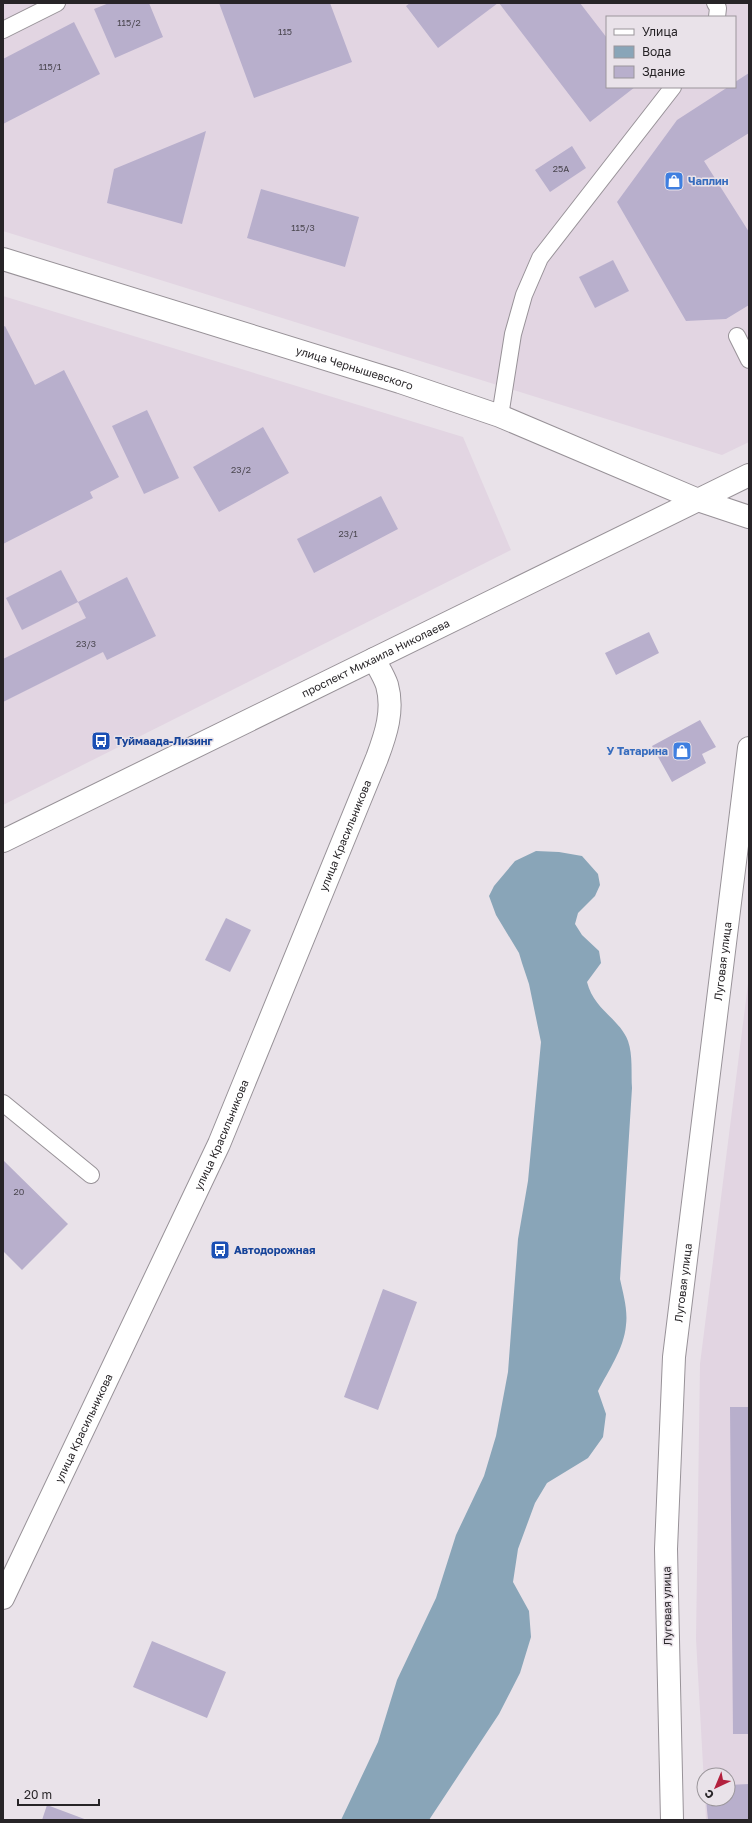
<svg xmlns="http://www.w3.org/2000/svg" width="752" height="1823" font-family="'Golos Text',sans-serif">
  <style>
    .built { fill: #e2d5e2; fill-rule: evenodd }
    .water { fill: #89a5b8 }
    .building { fill: #b8afcc }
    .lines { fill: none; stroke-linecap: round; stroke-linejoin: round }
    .service-casing { stroke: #989298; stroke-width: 18 }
    .minor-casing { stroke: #989298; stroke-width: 24 }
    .secondary-casing { stroke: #989298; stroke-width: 24 }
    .primary-casing { stroke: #989298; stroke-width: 24 }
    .service { stroke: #fff; stroke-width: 16 }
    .minor { stroke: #fff; stroke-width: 22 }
    .secondary { stroke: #fff; stroke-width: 22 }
    .primary { stroke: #fff; stroke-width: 22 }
    .labels { text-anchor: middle; stroke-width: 3; stroke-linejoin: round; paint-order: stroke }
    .number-label { font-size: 9px; fill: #4b4750 }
    .shop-label { font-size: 11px; font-weight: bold; fill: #366cbe; stroke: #e9e2e9; text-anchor: start }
    .street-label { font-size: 11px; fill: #272427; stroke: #e9e2e9 }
    .transit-label { font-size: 11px; font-weight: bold; fill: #164399; stroke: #e9e2e9; text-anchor: start }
  </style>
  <rect width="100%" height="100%" fill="#e9e2e9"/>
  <path class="built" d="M 3,3 L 749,3 L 749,442 L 722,455 L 3,231 ZM 607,17 L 735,17 L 735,87 L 607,87 Z
    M 3,296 L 463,437 L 511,550 L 3,805 Z
    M 749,976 L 749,1820 L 706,1820 L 705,1799 L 728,1799 L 728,1775 L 704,1775 L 704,1783 L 696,1639 L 700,1364 Z"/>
  <path class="water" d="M 536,851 L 559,852 L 582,856 L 598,874 L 600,885 L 595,896 L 578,913 L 575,924 L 582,935 L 599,951 L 601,963 L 587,982 C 594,1010 620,1019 628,1041 C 633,1055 631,1074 632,1088 L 620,1279 C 623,1293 628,1310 626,1325 C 624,1349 608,1371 598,1391 L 606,1414 L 603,1437 L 588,1458 L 547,1483 L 535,1503 L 518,1549 L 513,1582 L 529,1611 L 531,1637 L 520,1673 L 499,1714 L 429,1820 L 341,1820 L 378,1742 L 397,1680 L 436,1598 L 456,1535 L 484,1476 L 496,1436 L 508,1372 L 518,1239 L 528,1181 L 541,1042 L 529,984 L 522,963 L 519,953 L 496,915 L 489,896 L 494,886 L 515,861 Z"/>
  <path class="building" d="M 109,3 L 149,3 L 163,37 L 115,58 L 94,9 Z
    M 219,3 L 330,3 L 352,62 L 254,98 Z
    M 410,3 L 498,3 L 438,48 L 406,6 Z
    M 499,3 L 580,3 L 607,38 L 607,87 L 635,87 L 590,122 Z
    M 74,22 L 100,74 L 3,124 L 3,59 Z
    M 749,73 L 749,133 L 704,161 L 749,232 L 749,305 L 726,319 L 686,321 L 617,202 L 677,120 L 728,87 L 735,87 L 735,82 Z
    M 206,131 L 182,224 L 107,203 L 114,169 Z
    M 572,146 L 586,168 L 550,192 L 535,170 Z
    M 261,189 L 359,217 L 345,267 L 247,238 Z
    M 613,260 L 629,291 L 595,308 L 579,277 Z
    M 5,326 L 35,385 L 64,370 L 119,477 L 90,492 L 93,498 L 3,544 L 3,327 Z
    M 147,410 L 179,478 L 144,494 L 112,426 Z
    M 263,427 L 289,473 L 219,512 L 193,467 Z
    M 381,496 L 398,529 L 314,573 L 297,539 Z
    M 61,570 L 78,602 L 22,630 L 6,598 Z
    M 127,577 L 156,636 L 107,660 L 103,652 L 3,702 L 3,659 L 86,618 L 78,602 Z
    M 649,632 L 659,653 L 616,675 L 605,653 Z
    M 700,720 L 716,747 L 702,754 L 706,763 L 672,782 L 652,746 Z
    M 226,918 L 251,930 L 230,972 L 205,960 Z
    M 3,1160 L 68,1224 L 22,1270 L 3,1251 Z
    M 383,1289 L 417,1302 L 378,1410 L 344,1397 Z
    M 730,1407 L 749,1407 L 749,1734 L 733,1734 Z
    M 152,1641 L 226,1672 L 207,1718 L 133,1687 Z
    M 749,1784 L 749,1820 L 708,1820 L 706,1799 L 728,1799 L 728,1785 Z
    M 47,1805 L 87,1820 L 42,1820 Z"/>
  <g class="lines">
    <g class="service-casing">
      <path id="service" d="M 715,3 L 718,8 L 717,17
        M 3,30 L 57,3
        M 737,336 L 749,360
        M 500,416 L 513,334 L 524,295 L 540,258 L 673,87
        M 3,1103 L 91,1175"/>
    </g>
    <g class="minor-casing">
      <g id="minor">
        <path d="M 698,500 L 749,517"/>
        <path id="s1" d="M 672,1820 L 666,1549 L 674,1357 L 749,748"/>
      </g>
    </g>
    <g class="secondary-casing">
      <g id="secondary">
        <path id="s2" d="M 3,259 L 400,382 L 500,416 L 698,500"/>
      </g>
    </g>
    <g class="primary-casing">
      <g id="primary">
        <path id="s3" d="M 3,841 L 749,475"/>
        <path id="s4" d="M 3,1598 L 219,1144 L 377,758 C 386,734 394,710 387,685 C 384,676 378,667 374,659"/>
      </g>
    </g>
    <use href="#service" class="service"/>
    <use href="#minor" class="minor"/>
    <use href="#secondary" class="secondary"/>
    <use href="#primary" class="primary"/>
  </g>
  <defs>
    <g id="shop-square" transform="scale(1)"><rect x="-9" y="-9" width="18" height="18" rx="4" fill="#3f7fe0" stroke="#e9e2e9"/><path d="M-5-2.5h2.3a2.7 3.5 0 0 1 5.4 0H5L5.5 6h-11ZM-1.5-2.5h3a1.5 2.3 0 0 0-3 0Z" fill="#fff"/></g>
    <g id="bus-square" transform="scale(1)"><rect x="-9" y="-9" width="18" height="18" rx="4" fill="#1a4fb4" stroke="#e9e2e9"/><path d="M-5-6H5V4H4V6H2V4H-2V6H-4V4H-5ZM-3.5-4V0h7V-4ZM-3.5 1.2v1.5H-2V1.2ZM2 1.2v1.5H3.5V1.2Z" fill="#fff"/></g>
  </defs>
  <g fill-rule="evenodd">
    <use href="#shop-square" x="674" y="181"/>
    <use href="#bus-square" x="101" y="741"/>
    <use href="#shop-square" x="682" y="751"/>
    <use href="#bus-square" x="220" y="1250"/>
  </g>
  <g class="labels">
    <g class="number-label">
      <text x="129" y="26">115/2</text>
      <text x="285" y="35">115</text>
      <text x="50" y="70">115/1</text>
      <text x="561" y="172">25А</text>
      <text x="303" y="231">115/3</text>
      <text x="241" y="473">23/2</text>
      <text x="348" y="537">23/1</text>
      <text x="86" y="647">23/3</text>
      <text x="19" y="1195">20</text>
    </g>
    <g class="shop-label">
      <text x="688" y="185">Чаплин</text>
      <text x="668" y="755" text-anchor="end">У Татарина</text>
    </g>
    <g class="street-label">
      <text dy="4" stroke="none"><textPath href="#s2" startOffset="368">улица Чернышевского</textPath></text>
      <text dy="4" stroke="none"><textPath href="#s3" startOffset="415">проспект Михаила Николаева</textPath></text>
      <text dy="4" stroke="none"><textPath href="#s4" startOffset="836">улица Красильникова</textPath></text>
      <text dy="4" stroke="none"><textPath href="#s1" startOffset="862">Луговая улица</textPath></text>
      <text dy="4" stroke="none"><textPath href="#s4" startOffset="512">улица Красильникова</textPath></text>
      <text dy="4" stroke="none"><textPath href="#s1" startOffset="538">Луговая улица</textPath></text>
      <text dy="4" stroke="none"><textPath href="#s4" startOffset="188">улица Красильникова</textPath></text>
      <text transform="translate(667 1606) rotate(-91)" y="4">Луговая улица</text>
    </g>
    <g class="transit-label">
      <text x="115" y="745">Туймаада-Лизинг</text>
      <text x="234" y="1254">Автодорожная</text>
    </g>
  </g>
  <rect width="752" height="1823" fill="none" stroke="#272427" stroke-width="8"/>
  <rect x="606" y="16" width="130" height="72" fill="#e9e2e9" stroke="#9b969b"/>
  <rect x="614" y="29" width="20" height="6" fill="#ffffff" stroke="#9b969b"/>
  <text x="642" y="36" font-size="12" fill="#272427">Улица</text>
  <rect x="614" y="46" width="20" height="12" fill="#89a5b8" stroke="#9b969b"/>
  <text x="642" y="56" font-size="12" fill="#272427">Вода</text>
  <rect x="614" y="66" width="20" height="12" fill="#b8afcc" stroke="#9b969b"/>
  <text x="642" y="76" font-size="12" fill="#272427">Здание</text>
  <g transform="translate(716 1787) rotate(224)"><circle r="19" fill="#e9e2e9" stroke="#9b969b"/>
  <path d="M0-3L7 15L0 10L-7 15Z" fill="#b3213e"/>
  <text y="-6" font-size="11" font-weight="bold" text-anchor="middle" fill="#272427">С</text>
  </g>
  <path d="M18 1799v6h81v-6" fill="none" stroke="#272427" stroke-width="2"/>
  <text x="24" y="1799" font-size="12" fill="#272427" stroke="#e9e2e9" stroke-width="3" paint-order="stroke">20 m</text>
</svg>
